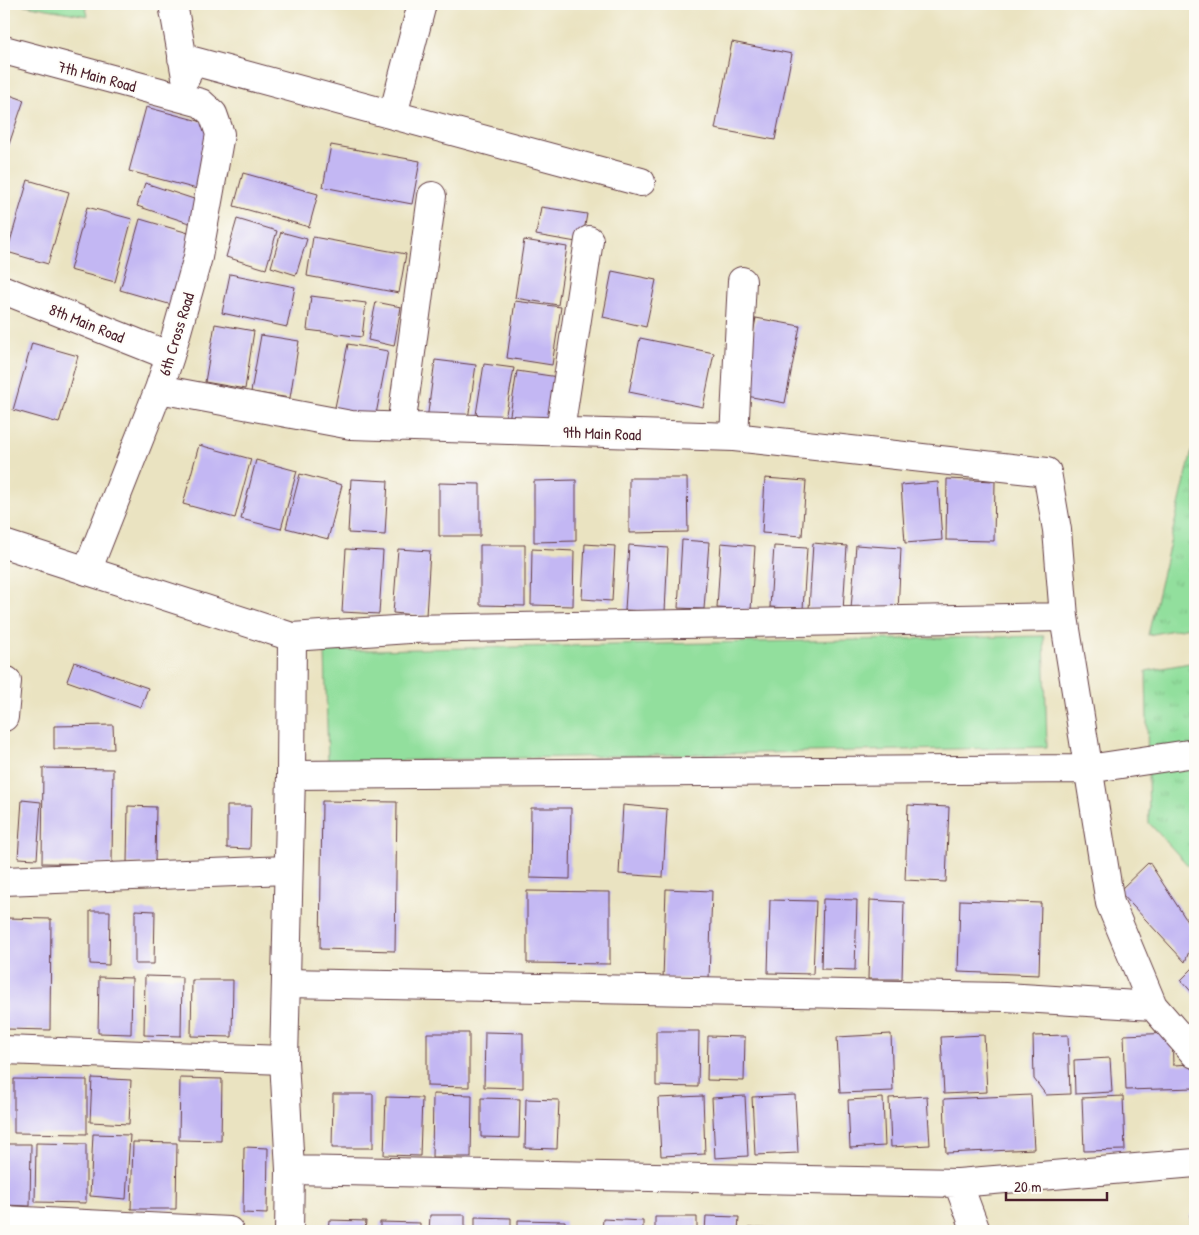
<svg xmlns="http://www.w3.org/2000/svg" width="1199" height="1235" font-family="'Patrick Hand',sans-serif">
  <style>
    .grass { fill: url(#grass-tufts); stroke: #6e7f64 }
    .park { fill: #92df9d; stroke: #6e7f64 }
    .building { fill: #c3b7f3 }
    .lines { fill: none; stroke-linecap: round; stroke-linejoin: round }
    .street-casing { stroke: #623c42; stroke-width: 30 }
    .secondary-casing { stroke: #623c42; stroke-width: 30 }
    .street { stroke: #fff; stroke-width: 28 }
    .secondary { stroke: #fff; stroke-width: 28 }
    .labels { text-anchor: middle; stroke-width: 4; stroke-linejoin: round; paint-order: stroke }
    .street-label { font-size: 16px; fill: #4a1f2b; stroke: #fdfcf7 }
  </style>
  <defs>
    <pattern id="grass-tufts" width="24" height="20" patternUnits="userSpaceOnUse" patternTransform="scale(1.25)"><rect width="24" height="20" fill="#92df9d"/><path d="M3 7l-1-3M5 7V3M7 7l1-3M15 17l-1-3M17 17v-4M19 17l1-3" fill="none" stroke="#7fbf87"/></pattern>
  </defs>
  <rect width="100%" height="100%" fill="#fdfcf7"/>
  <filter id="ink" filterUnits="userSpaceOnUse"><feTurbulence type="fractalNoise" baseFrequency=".02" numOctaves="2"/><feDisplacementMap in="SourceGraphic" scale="10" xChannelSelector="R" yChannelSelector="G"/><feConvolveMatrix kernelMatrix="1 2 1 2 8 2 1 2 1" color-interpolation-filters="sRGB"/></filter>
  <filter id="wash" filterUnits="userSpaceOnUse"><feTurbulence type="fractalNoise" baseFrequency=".0096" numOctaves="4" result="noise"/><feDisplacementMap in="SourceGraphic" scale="20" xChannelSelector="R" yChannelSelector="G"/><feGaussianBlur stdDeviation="1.12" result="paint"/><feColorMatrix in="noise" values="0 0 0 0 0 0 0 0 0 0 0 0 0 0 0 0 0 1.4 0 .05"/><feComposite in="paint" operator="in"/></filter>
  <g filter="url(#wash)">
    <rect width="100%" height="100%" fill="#eae3c1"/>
    <path class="grass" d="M 1195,438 L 1195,626 L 1148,635 Z
      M 1195,662 L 1195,873 L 1149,823 L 1146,671 Z"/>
    <path class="park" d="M 19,4 L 85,4 L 88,16 Z
      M 1044,636 L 1047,747 L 328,762 L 325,651 Z"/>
    <g id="blocks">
      <path class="building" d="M 732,42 L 792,54 L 775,140 L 715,129 Z
        M 4,93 L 24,100 L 4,159 Z
        M 146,107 L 214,125 L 197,189 L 129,171 Z
        M 331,145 L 420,161 L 412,204 L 323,187 Z
        M 243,173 L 318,194 L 309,227 L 234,206 Z
        M 28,180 L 69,192 L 48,264 L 7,252 Z
        M 145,183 L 200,201 L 192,224 L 137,206 Z
        M 87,207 L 132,219 L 115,282 L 70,270 Z
        M 541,207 L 587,214 L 582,243 L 536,235 Z
        M 140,219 L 199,236 L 179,307 L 120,290 Z
        M 237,219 L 277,231 L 266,269 L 226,257 Z
        M 281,232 L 307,239 L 296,275 L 271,267 Z
        M 313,237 L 406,254 L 399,293 L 307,276 Z
        M 524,240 L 567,247 L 558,305 L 515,298 Z
        M 612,271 L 656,280 L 646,327 L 603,317 Z
        M 230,274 L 295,287 L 287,327 L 222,313 Z
        M 311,296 L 366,303 L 362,337 L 307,330 Z
        M 515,301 L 561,307 L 552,365 L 507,358 Z
        M 376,302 L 401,307 L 394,346 L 368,340 Z
        M 756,318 L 800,326 L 785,403 L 741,395 Z
        M 215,324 L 254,331 L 245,389 L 205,382 Z
        M 261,335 L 299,341 L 290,398 L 251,392 Z
        M 640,338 L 714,353 L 703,407 L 629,392 Z
        M 32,343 L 78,356 L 59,423 L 13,410 Z
        M 348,344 L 388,351 L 374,425 L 333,417 Z
        M 435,360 L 476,365 L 467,426 L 427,420 Z
        M 484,364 L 514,368 L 504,425 L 475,421 Z
        M 517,371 L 558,377 L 550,427 L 509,421 Z
        M 199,445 L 251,459 L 235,518 L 183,504 Z
        M 256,460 L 297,471 L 281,529 L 241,519 Z
        M 300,474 L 342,485 L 328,539 L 286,528 Z
        M 629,478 L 687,478 L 688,532 L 629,533 Z
        M 765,478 L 806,481 L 802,536 L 762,533 Z
        M 351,479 L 388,481 L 385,535 L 348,533 Z
        M 947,479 L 995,481 L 994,541 L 946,540 Z
        M 576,480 L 576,541 L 534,542 L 534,481 Z
        M 938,482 L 942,540 L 905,543 L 901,485 Z
        M 439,483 L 480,484 L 480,536 L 439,536 Z
        M 682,540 L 709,542 L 704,609 L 678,608 Z
        M 721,543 L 755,546 L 751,610 L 717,608 Z
        M 813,543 L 847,546 L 843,611 L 809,609 Z
        M 585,544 L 615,546 L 612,601 L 582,599 Z
        M 480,545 L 525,545 L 525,606 L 480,605 Z
        M 629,545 L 668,548 L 665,612 L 625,610 Z
        M 856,545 L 901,548 L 898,612 L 851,609 Z
        M 774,546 L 807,548 L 803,609 L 770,607 Z
        M 346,549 L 383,551 L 379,614 L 342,612 Z
        M 398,549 L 430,551 L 426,616 L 393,613 Z
        M 532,549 L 574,551 L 573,606 L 531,605 Z
        M 74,662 L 148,688 L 141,707 L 67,681 Z
        M 113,725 L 114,749 L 54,749 L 54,726 Z
        M 43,768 L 113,769 L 112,864 L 42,863 Z
        M 22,800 L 41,802 L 37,859 L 18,858 Z
        M 322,801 L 397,802 L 395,951 L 320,949 Z
        M 623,805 L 667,809 L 663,877 L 619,874 Z
        M 908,805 L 949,807 L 946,882 L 905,880 Z
        M 128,806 L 156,807 L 155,864 L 127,863 Z
        M 227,806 L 251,806 L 250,849 L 227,848 Z
        M 531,808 L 571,808 L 570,879 L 530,878 Z
        M 1149,862 L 1195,933 L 1195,936 L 1185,962 L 1119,891 Z
        M 666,889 L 712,891 L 709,979 L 663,978 Z
        M 527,891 L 610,892 L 610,964 L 527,963 Z
        M 823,899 L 857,900 L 855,970 L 821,969 Z
        M 770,900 L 816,901 L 813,974 L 768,973 Z
        M 870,900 L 904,902 L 902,979 L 868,979 Z
        M 960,900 L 1041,903 L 1039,975 L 958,972 Z
        M 135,910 L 155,911 L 154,964 L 135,964 Z
        M 90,911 L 110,911 L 109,965 L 90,964 Z
        M 6,918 L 51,919 L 50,1030 L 5,1029 Z
        M 1195,966 L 1195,996 L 1181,980 Z
        M 145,976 L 182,977 L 181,1036 L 144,1035 Z
        M 99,977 L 132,978 L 131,1034 L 98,1033 Z
        M 192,980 L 233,980 L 232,1037 L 191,1036 Z
        M 656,1031 L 699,1031 L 698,1087 L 656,1086 Z
        M 485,1032 L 523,1033 L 523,1088 L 484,1087 Z
        M 427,1033 L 469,1033 L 469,1087 L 427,1086 Z
        M 1172,1033 L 1173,1065 L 1195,1064 L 1195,1088 L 1126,1090 L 1124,1035 Z
        M 891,1034 L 893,1091 L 840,1093 L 837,1037 Z
        M 984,1035 L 987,1092 L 944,1094 L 941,1037 Z
        M 1068,1035 L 1070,1094 L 1046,1095 L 1034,1079 L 1033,1036 Z
        M 708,1036 L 745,1037 L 744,1081 L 707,1080 Z
        M 1110,1058 L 1112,1092 L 1075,1094 L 1074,1060 Z
        M 92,1078 L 131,1080 L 129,1124 L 90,1122 Z
        M 180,1078 L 222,1079 L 221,1141 L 179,1140 Z
        M 14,1079 L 87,1080 L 87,1134 L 14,1133 Z
        M 333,1094 L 373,1094 L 373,1148 L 332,1148 Z
        M 433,1094 L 472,1095 L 471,1157 L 432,1157 Z
        M 795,1095 L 798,1153 L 755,1155 L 752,1097 Z
        M 1031,1095 L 1034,1149 L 946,1153 L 944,1099 Z
        M 703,1096 L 705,1154 L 661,1156 L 658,1098 Z
        M 745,1096 L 748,1156 L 715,1158 L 712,1098 Z
        M 927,1096 L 930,1145 L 891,1147 L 889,1098 Z
        M 1123,1096 L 1125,1150 L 1084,1151 L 1082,1098 Z
        M 386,1097 L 422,1098 L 420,1156 L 384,1155 Z
        M 481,1098 L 520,1099 L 519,1138 L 481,1137 Z
        M 883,1098 L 885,1146 L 850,1148 L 848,1100 Z
        M 526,1099 L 559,1100 L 557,1149 L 525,1148 Z
        M 93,1134 L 130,1135 L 126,1199 L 90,1196 Z
        M 133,1142 L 177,1143 L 176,1209 L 131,1209 Z
        M 36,1143 L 86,1144 L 86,1203 L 35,1202 Z
        M 4,1144 L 31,1144 L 30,1206 L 4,1205 Z
        M 244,1147 L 268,1148 L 267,1214 L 243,1213 Z
        M 1195,1214 L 1195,1231 L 1194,1231 L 1190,1215 Z
        M 430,1215 L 465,1215 L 465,1231 L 429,1231 Z
        M 706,1216 L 739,1217 L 738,1231 L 705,1231 Z
        M 475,1217 L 511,1218 L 511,1231 L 475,1231 Z
        M 655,1217 L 697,1217 L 697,1231 L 655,1231 Z
        M 603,1219 L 643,1221 L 643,1231 L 602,1231 Z
        M 329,1220 L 366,1221 L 365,1231 L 328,1231 Z
        M 518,1220 L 565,1221 L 565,1231 L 518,1231 Z
        M 380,1222 L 420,1223 L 420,1231 L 380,1231 Z
        M 748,1228 L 788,1229 L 788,1231 L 748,1231 Z"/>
    </g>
  </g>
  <g filter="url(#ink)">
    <use href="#blocks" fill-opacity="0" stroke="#623c42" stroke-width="1"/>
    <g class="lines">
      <g class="street-casing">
        <path id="street" d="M 173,4 L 186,77
          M 4,50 L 201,103 L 213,114 L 220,134 L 198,257 L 170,356 L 159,389 L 87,571
          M 182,58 L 641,182
          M 393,115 L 422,4
          M 4,290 L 170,356
          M 159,389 L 351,425 L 734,437 L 1047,472 L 1057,530 L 1064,617 L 1110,903 L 1153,1006
          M 401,427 L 432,196
          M 560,431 L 589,240
          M 734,437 L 742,281
          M 292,637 L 409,629 L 1064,617
          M 4,717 L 7,681
          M 291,775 L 1088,769 L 1195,753
          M 4,881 L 288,870
          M 286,983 L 1005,997 L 1153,1006 L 1195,1054
          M 4,1050 L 284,1060
          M 958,1183 L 1195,1163
          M 4,1220 L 229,1231
          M 289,1231 L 290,1170"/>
      </g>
      <g class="secondary-casing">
        <path id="secondary" d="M 4,544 L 292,637 L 291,775 L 284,1060 L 290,1170 L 958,1183 L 976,1231"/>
      </g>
      <use href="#street" class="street"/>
      <use href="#secondary" class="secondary"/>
    </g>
  </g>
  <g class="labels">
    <g class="street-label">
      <text transform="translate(97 76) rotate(15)" y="6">7th Main Road</text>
      <text transform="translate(87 323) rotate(22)" y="6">8th Main Road</text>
      <text transform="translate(176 334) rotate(-73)" y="6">6th Cross Road</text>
      <text transform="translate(602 433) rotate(2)" y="6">9th Main Road</text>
    </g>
  </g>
  <rect width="1199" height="1235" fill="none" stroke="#fdfcf7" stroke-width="20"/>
  <path d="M1006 1192v8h101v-8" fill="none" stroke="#4a1f2b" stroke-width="2.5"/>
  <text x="1014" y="1192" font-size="15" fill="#4a1f2b" stroke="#fdfcf7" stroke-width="4" paint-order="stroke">20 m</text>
</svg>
